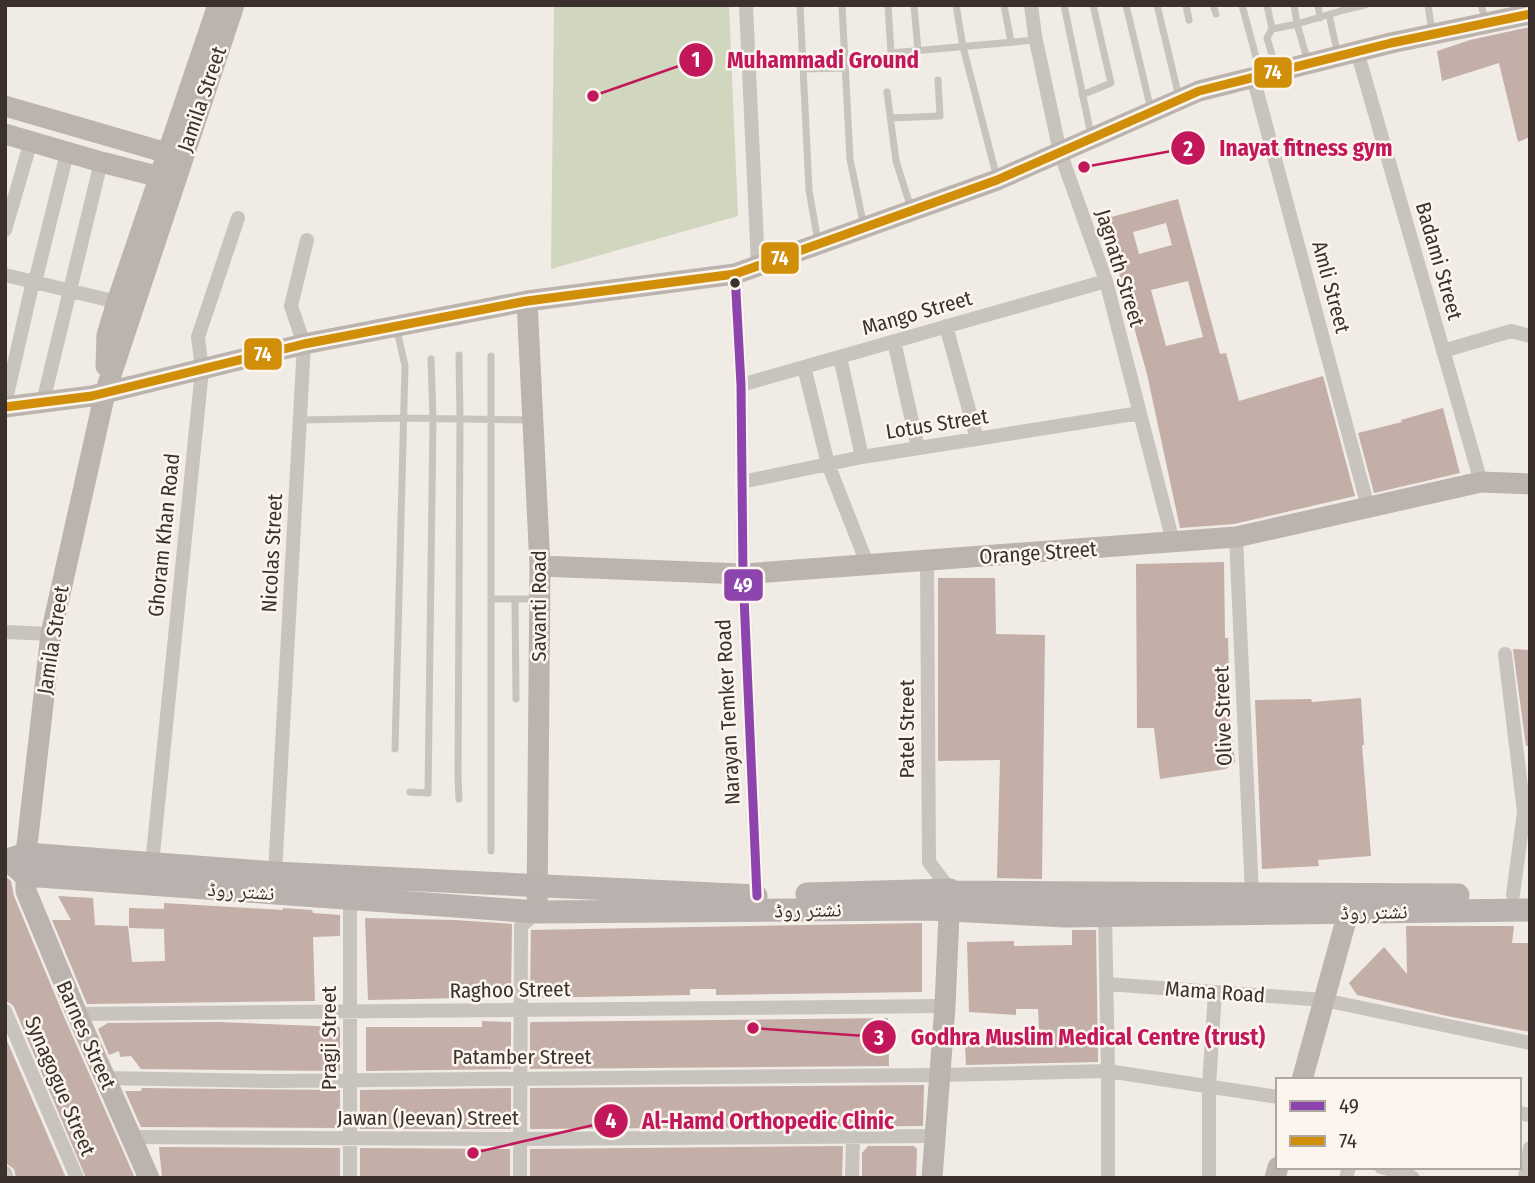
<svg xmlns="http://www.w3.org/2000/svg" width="1535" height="1183" font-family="'Fira Sans Condensed','Noto Naskh Arabic',sans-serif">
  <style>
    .green { fill: #d1d6bf }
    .building { fill: #c3afa7; fill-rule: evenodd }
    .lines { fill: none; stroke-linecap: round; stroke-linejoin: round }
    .lane { stroke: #c9c3be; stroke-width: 7 }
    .street { stroke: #c9c3be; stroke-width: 14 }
    .secondary { stroke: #bab3ae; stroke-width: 21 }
    .primary { stroke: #b8b1ad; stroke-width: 23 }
    .bus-1-casing { stroke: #fbf5ee; stroke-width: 14 }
    .bus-2-casing { stroke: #fbf5ee; stroke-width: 14 }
    .bus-1 { stroke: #8e44ad; stroke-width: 9 }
    .bus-2 { stroke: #d18e09; stroke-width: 9 }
    .bus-dot { fill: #3b302b; stroke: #fbf5ee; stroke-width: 2.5 }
    .labels { text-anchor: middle; stroke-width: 5; stroke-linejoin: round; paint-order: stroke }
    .street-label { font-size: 21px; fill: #3b302b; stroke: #fbf5ee }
    .leader { fill: none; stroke: #c2185b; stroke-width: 2.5 }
    .callout-dot { fill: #c2185b; stroke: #fbf5ee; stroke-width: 2.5 }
    .mark-label { font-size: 21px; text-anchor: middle; font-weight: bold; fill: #fff }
    .callout-label { font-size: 23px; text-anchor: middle; font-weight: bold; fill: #c2185b; stroke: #fbf5ee; stroke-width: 5; stroke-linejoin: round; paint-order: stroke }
    .line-badge { stroke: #fbf5ee; stroke-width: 2.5 }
    .badge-label { font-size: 19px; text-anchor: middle; font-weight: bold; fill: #fff }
  </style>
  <rect width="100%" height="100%" fill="#f0ebe5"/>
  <path class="green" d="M 554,5 L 729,5 L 738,216 L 551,269 Z"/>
  <path class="building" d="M 1530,27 L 1530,137 L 1518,142 L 1499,63 L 1442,81 L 1437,51 L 1470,40 Z
    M 1178,199 L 1220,354 L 1226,353 L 1239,401 L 1323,376 L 1355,496 L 1234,524 L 1180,528 L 1147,374 L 1104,219 ZM 1166,223 L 1172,245 L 1139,254 L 1133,232 ZM 1188,281 L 1203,337 L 1166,346 L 1151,290 Z
    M 1443,408 L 1460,473 L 1374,493 L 1358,433 L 1402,422 L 1401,420 Z
    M 1224,562 L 1225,638 L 1228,638 L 1230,718 L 1235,762 L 1226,769 L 1160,779 L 1154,728 L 1137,728 L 1136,564 Z
    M 938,578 L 995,578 L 996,634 L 1045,635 L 1042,879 L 997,878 L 1000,760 L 938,761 Z
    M 1513,649 L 1530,650 L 1530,746 L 1526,746 Z
    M 1361,698 L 1364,745 L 1362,745 L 1371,856 L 1318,860 L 1319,866 L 1262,869 L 1255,700 L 1311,699 L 1312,702 Z
    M 5,876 L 11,881 L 14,896 L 65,1019 L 135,1178 L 86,1178 L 14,1007 L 10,1003 L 5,1001 Z
    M 58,896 L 93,898 L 95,925 L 128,926 L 132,962 L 165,961 L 164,929 L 129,928 L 129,908 L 164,909 L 164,903 L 283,910 L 283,908 L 312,910 L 313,913 L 340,915 L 340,936 L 313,937 L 315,1001 L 87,1004 L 52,920 L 71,920 Z
    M 365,918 L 455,920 L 512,924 L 511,997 L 368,1000 Z
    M 922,923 L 922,992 L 716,995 L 716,989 L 690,989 L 690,995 L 530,998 L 531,930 Z
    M 1406,926 L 1514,926 L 1512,943 L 1530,943 L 1530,1032 L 1447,1016 L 1357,995 L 1349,983 L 1384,947 L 1407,974 Z
    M 1072,930 L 1096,930 L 1098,1062 L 966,1065 L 965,1046 L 1040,1046 L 1038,1009 L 1016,1009 L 1016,1015 L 969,1012 L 967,942 L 1014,941 L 1014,946 L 1072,945 Z
    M 888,1018 L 889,1066 L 530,1069 L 530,1023 L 532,1022 Z
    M 482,1021 L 511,1022 L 511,1069 L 366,1071 L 366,1027 L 482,1027 Z
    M 218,1022 L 340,1027 L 340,1071 L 141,1069 L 131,1056 L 120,1057 L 119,1051 L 109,1055 L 98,1029 L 108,1023 Z
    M 5,1036 L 66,1178 L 16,1178 L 14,1169 L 7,1164 L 5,1159 Z
    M 924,1085 L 923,1126 L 530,1129 L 530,1088 Z
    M 142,1088 L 340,1090 L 340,1128 L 141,1127 L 125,1091 L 141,1091 Z
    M 511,1088 L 511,1129 L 360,1129 L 360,1090 Z
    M 843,1146 L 842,1178 L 530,1178 L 530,1149 Z
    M 868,1146 L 914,1146 L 917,1149 L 916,1178 L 862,1178 L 862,1153 Z
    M 159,1147 L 340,1148 L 340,1178 L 162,1178 Z
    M 360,1148 L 510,1149 L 510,1178 L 360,1178 Z"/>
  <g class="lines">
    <path class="lane" d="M 800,5 L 809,190 L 818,242
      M 842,5 L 850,159 L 864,227
      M 888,5 L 891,53 L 1036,40
      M 914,5 L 918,51
      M 956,5 L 963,47 L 997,178
      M 1004,5 L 1011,42
      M 1064,5 L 1091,135
      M 1126,5 L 1151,110
      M 1157,5 L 1179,97
      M 1186,5 L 1189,20
      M 1213,5 L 1216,14
      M 1242,5 L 1260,72
      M 1267,5 L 1272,29 L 1267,38 L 1276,68
      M 1294,5 L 1297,24 L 1308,62
      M 1318,5 L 1320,18
      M 1428,5 L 1432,32
      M 1481,5 L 1486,21
      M 1344,10 L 1365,5
      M 1329,15 L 1338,55
      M 1272,29 L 1297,24 L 1344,10 L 1343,5
      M 803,69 L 845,68
      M 887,92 L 896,161 L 911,208
      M 1082,95 L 1111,83 L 1093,5
      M 891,118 L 940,116 L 938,80
      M 459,355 L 460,419 L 458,777 L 459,799
      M 300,420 L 404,418 L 532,420
      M 491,599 L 539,599
      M 515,599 L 516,699
      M 395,749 L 405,366 L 397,330
      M 410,792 L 428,793 L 433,419 L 431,359
      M 491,851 L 491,356"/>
    <path class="street" d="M 746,5 L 758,266
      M 1031,5 L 1035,36 L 1060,152 L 1106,281 L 1173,542
      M 1357,51 L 1481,482
      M 1253,77 L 1368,507
      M 5,230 L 31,141
      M 735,274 L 741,385 L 743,574 L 757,896
      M 5,275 L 117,302
      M 946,326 L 977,439
      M 894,341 L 918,448
      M 1443,351 L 1511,331 L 1530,336
      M 840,357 L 862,457
      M 804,367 L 828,464 L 868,566
      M 741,385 L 1106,281
      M 43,402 L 101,162
      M 5,404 L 33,281 L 37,274 L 67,153
      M 742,482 L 862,457 L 1140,413
      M 1236,537 L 1252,894
      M 927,562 L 929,862 L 950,890
      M 5,632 L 51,634
      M 1505,654 L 1524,812 L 1513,895
      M 152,864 L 202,370 L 198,337 L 238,218
      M 275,873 L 304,344 L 291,306 L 307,240
      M 1105,915 L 1108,1071 L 1108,1178
      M 1107,984 L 1324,1000 L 1530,1043
      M 5,1011 L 77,1178
      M 77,1014 L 945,1006
      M 105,1078 L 272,1081 L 939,1075 L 1108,1071 L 1278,1097
      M 1519,1113 L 1530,1115
      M 131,1137 L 520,1139 L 935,1136
      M 1381,1167 L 1406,1174 L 1413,1178
      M 5,1173 L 7,1178
      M 350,1178 L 350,898
      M 520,1178 L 521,926 L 537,912
      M 852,1178 L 853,1137
      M 1209,1178 L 1209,1086 L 1215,992
      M 1346,1178 L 1349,1167
      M 1525,1178 L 1530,1148"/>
    <path class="secondary" d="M 5,106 L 167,153
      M 5,134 L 101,162 L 160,177
      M 527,301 L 540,566 L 537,912
      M 106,366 L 107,335 L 117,302 L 218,5
      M 5,407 L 92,396 L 304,344 L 527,301 L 735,274 L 997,180 L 1199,91 L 1391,43 L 1530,14
      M 540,566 L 743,574 L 1236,537 L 1481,482 L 1530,484
      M 1302,1080 L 1348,913
      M 149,1178 L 77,1014 L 26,891 L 26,854 L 51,634 L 105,393 L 234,5
      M 932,1178 L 945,1006 L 950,892
      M 1275,1178 L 1278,1167"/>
    <path class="primary" d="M 5,860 L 8,860 L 26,854 L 275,873 L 756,896
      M 8,860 L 25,875 L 537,912 L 928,909 L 1065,916 L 1530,910
      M 807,894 L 950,890 L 951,892 L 1458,895"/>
    <g class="bus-1-casing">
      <path id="bus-1" d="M 735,274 L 741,385 L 743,574 L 757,896"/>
    </g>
    <g class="bus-2-casing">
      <path id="bus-2" d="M 5,407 L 92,396 L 304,344 L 527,301 L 735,274 L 997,180 L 1199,91 L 1391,43 L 1530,14"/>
    </g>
    <use href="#bus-1" class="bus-1"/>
    <use href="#bus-2" class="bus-2"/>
  </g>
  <circle class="bus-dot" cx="735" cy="283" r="6"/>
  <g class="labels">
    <g class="street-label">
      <text transform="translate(202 99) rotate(-71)" y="7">Jamila Street</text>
      <text transform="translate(1439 261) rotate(74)" y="7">Badami Street</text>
      <text transform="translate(1120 268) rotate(73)" y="7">Jagnath Street</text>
      <text transform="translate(1331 287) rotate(75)" y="7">Amli Street</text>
      <text transform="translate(917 313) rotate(-16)" y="7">Mango Street</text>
      <text transform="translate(937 424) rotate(-9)" y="7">Lotus Street</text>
      <text transform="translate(164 535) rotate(-84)" y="7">Ghoram Khan Road</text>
      <text transform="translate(272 553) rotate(-87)" y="7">Nicolas Street</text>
      <text transform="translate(1038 553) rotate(-4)" y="7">Orange Street</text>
      <text transform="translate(539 606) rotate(-90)" y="7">Savanti Road</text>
      <text transform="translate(53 640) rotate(-81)" y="7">Jamila Street</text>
      <text transform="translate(728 712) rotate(-93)" y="7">Narayan Temker Road</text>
      <text transform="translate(1223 716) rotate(-92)" y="7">Olive Street</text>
      <text transform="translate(907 729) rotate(-90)" y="7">Patel Street</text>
      <text transform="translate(241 891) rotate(4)" y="7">نشتر روڈ</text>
      <text transform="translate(808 910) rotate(-1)" y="7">نشتر روڈ</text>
      <text transform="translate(1374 912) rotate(-1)" y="7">نشتر روڈ</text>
      <text transform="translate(510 990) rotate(-1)" y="7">Raghoo Street</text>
      <text transform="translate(1215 992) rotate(4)" y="7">Mama Road</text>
      <text transform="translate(86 1035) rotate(66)" y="7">Barnes Street</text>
      <text transform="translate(329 1038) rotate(-90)" y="7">Pragji Street</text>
      <text x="522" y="1064">Patamber Street</text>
      <text transform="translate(60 1086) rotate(67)" y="7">Synagogue Street</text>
      <text x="428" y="1125">Jawan (Jeevan) Street</text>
    </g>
  </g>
  <path class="leader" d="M593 96L696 60M1084 167L1188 148M753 1028L879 1037M473 1153L611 1121"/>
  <g class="callout-dot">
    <circle cx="593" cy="96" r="7"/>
    <circle cx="1084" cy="167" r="7"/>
    <circle cx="753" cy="1028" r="7"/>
    <circle cx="473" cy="1153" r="7"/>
    <circle cx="696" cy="60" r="18"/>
    <circle cx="1188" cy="148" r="18"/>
    <circle cx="879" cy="1037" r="18"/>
    <circle cx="611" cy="1121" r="18"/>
  </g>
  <g class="mark-label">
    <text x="696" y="67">1</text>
    <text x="1188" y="156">2</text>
    <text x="879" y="1045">3</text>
    <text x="611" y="1128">4</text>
  </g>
  <g class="callout-label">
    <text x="823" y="68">Muhammadi Ground</text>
    <text x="1306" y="156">Inayat fitness gym</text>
    <text x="1088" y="1045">Godhra Muslim Medical Centre (trust)</text>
    <text x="768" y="1129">Al-Hamd Orthopedic Clinic</text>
  </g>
  <g class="line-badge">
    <rect x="1253" y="56" width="40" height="33" rx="7" fill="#d18e09"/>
    <rect x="760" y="241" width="40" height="34" rx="7" fill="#d18e09"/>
    <rect x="243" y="337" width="40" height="34" rx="7" fill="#d18e09"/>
    <rect x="723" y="568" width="41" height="34" rx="7" fill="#8e44ad"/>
  </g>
  <g class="badge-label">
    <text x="1273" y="79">74</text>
    <text x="780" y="265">74</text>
    <text x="263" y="361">74</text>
    <text x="743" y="592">49</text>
  </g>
  <rect width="1535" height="1183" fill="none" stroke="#3b302b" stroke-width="14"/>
  <rect x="1276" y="1078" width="245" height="91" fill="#fbf5ee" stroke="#aea6a0" stroke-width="2"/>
  <rect x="1290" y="1101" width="35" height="10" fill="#8e44ad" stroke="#aea6a0" stroke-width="2"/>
  <text x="1339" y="1113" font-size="21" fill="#3b302b">49</text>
  <rect x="1290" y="1136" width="35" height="10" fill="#d18e09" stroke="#aea6a0" stroke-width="2"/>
  <text x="1339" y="1148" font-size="21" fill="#3b302b">74</text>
</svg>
